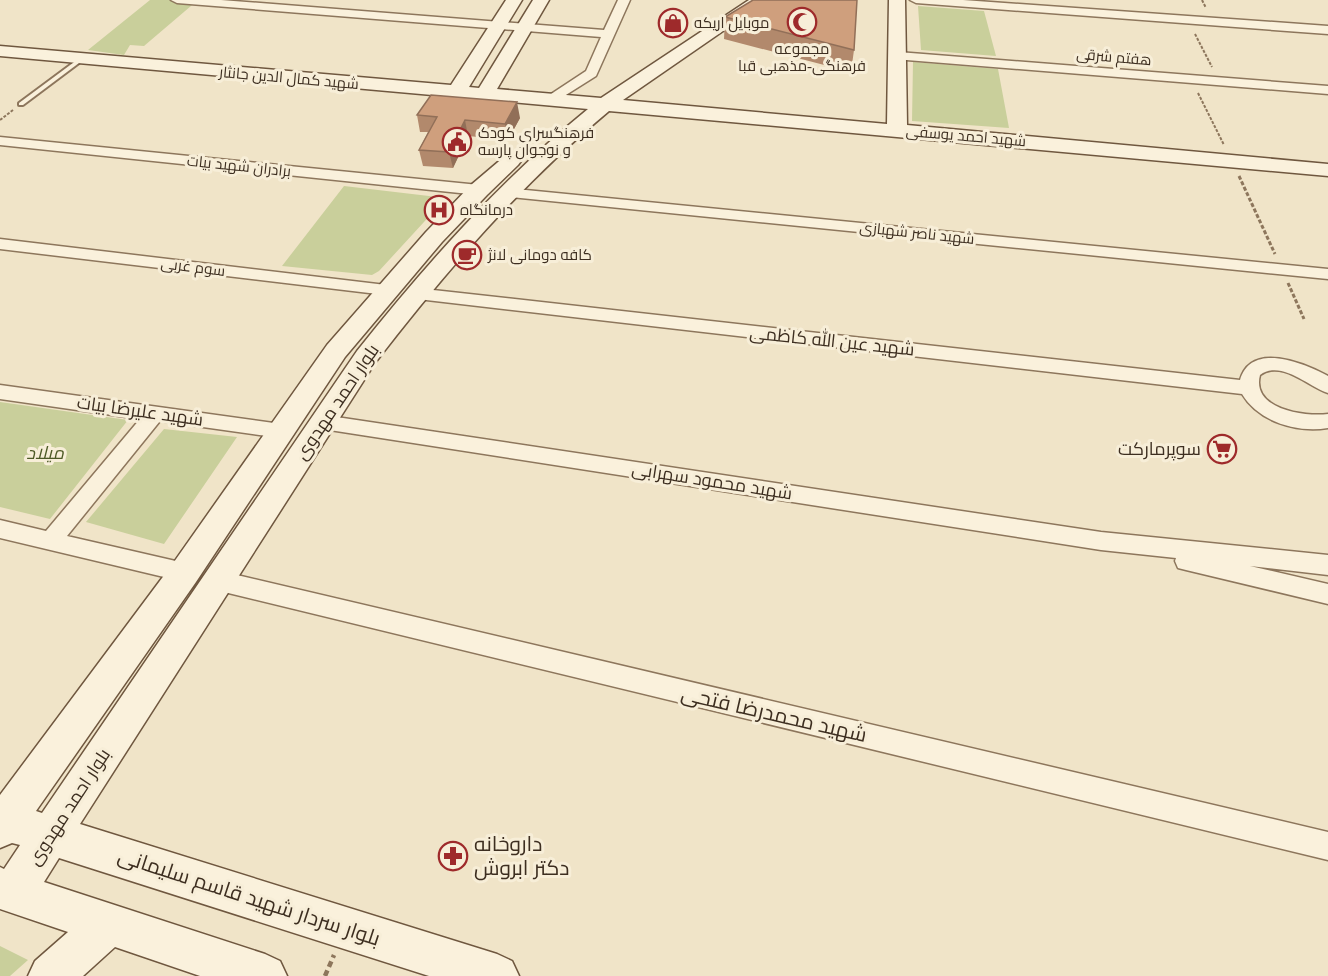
<svg xmlns="http://www.w3.org/2000/svg" width="1328" height="976" font-family="'Times New Roman',Cairo,serif">
  <style>
    .green { fill: #c9cf9b }
    .lines { fill: none; stroke-linecap: round; stroke-linejoin: round }
    .lane-casing { stroke: #8d765c; stroke-width: 4 }
    .street-casing { stroke: #8d765c; stroke-width: 3 }
    .secondary-casing { stroke: #6f573f; stroke-width: 3 }
    .path-far2 { stroke: #8d765c; stroke-width: 2; stroke-dasharray: 3 1.5; stroke-linecap: butt }
    .path-far1 { stroke: #8d765c; stroke-width: 3; stroke-dasharray: 4 2; stroke-linecap: butt }
    .path { stroke: #8d765c; stroke-width: 4.5; stroke-dasharray: 6 4; stroke-linecap: butt }
    .lane { fill: #faf1dc; fill-rule: evenodd }
    .street { fill: #faf1dc; fill-rule: evenodd }
    .secondary { fill: #faf1dc; fill-rule: evenodd }
    .wall { fill: #b2896c }
    .shaded-wall { fill: #916f58 }
    .building { fill: #cf9f7d; stroke: #916f58; stroke-width: 1.5 }
    .labels { text-anchor: middle; stroke-width: 6; stroke-linejoin: round; paint-order: stroke }
    .far-poi-label { font-size: 15px; fill: #3d2e20; stroke: #f7eed8; text-anchor: start }
    .far-street-label { font-size: 15px; fill: #3d2e20; stroke: #f7eed8 }
    .street-label { font-size: 18px; fill: #3d2e20; stroke: #f7eed8 }
    .poi-label { font-size: 18px; fill: #3d2e20; stroke: #f7eed8; text-anchor: end }
    .park-label { font-size: 18px; font-style: italic; fill: #4d5a26; stroke: #f7eed8 }
    .near-street-label { font-size: 21px; fill: #3d2e20; stroke: #f7eed8 }
    .near-poi-label { font-size: 21px; fill: #3d2e20; stroke: #f7eed8; text-anchor: start }
  </style>
  <rect width="100%" height="100%" fill="#f0e4c8"/>
  <path class="green" d="M 150,0 L 198,0 L 144,46 L 130,45 L 124,55 L 88,50 Z
    M 918,6 L 984,11 L 996,56 L 921,50 Z
    M 913,62 L 998,69 L 1009,128 L 912,121 Z
    M 344,186 L 446,198 L 379,271 L 372,275 L 282,266 Z
    M 0,402 L 128,420 L 50,519 L 0,507 Z
    M 164,429 L 237,437 L 164,544 L 86,522 Z
    M 0,946 L 28,960 L 10,976 L 0,976 Z"/>
  <g class="lines">
    <g class="lane-casing">
      <path id="lane" d="M 81,57 L 84,59 L 83,60 L 23,105 L 19,105 L 19,103 Z"/>
    </g>
    <g class="street-casing">
      <path id="street" d="M 171,0 L 221,0 L 604,30 L 618,0 L 630,0 L 596,76 L 550,105 L 545,104 L 543,101 L 545,98 L 586,71 L 601,37 L 177,3 Z
        M 910,0 L 963,0 L 1328,26 L 1328,34 L 916,3 Z
        M 898,52 L 1328,86 L 1328,94 L 894,59 L 892,56 L 894,53 Z
        M 0,137 L 479,185 L 487,190 L 479,195 L 0,145 Z
        M 506,188 L 1328,269 L 1328,279 L 501,196 L 498,193 Z
        M 0,239 L 386,285 L 392,286 L 395,290 L 392,294 L 386,295 L 0,249 Z
        M 415,288 L 1240,380 C 1251,341 1304,363 1328,376 L 1328,393 C 1309,387 1281,359 1260,375 C 1251,409 1304,417 1328,414 L 1328,428 C 1297,433 1259,422 1242,394 L 409,298 L 406,294 L 409,290 Z
        M 0,385 L 281,424 L 288,426 L 291,431 L 288,436 L 281,438 L 160,421 L 67,536 L 193,565 L 196,572 L 193,579 L 185,582 L 0,538 L 0,520 L 46,531 L 140,419 L 0,399 Z
        M 323,415 L 1101,532 L 1328,555 L 1328,575 L 1250,566 L 1328,584 L 1328,604 L 1186,570 L 1178,568 L 1175,561 L 1176,558 L 1101,550 L 323,429 L 316,427 L 313,422 L 316,417 Z
        M 220,571 L 1328,832 L 1328,860 L 220,591 L 212,588 L 209,581 L 212,574 Z"/>
    </g>
    <g class="secondary-casing">
      <path id="secondary" d="M 506,0 L 522,0 L 469,87 L 479,88 L 533,0 L 549,0 L 497,89 L 601,98 L 749,0 L 768,0 L 623,100 L 887,124 L 889,0 L 905,0 L 907,125 L 1328,164 L 1328,176 L 609,111 C 520,185 446,271 375,363 L 80,824 L 497,954 L 512,961 L 519,976 L 429,976 L 59,858 L 44,882 L 265,954 L 280,961 L 287,976 L 200,976 L 115,947 L 83,976 L 28,976 L 35,961 L 68,932 L 0,909 L 0,867 L 4,869 L 20,845 L 12,843 L 0,848 L 0,795 L 174,562 L 327,345 L 426,232 L 471,185 L 504,157 L 511,155 L 518,157 L 521,161 L 518,165 L 487,195 L 442,242 L 345,357 L 196,582 L 36,811 L 42,813 L 357,351 C 427,263 501,180 588,109 L 0,56 L 0,46 L 451,85 Z"/>
    </g>
    <path class="path-far2" d="M 1202,0 L 1206,8
      M 1195,34 L 1212,67
      M 1198,93 L 1224,145
      M 0,120 L 13,110"/>
    <path class="path-far1" d="M 1239,176 L 1275,254
      M 1288,283 L 1304,319"/>
    <path class="path" d="M 325,976 L 334,955"/>
    <use href="#lane" class="lane"/>
    <use href="#street" class="street"/>
    <use href="#secondary" class="secondary"/>
  </g>
  <path class="wall" d="M 725,17 L 854,50 L 851,72 L 724,39 Z
    M 417,115 L 520,118 L 508,140 L 468,136 L 453,168 L 423,166 L 419,150 L 428,132 L 420,132 Z"/>
  <path class="shaded-wall" d="M 517,102 L 520,118 L 508,140 L 505,124 Z
    M 465,120 L 468,136 L 453,168 L 449,152 Z"/>
  <path class="building" d="M 753,0 L 857,0 L 854,50 L 725,17 Z
    M 431,95 L 517,102 L 505,124 L 465,120 L 449,152 L 419,150 L 437,117 L 417,115 Z"/>
  <defs>
    <g id="mosque-ring" transform="scale(1.5)"><circle r="9.5" fill="#f7eed8" stroke="#9e2a2b" stroke-width="1.5"/><path d="M3.5-4.9A6 6 0 1 0 3.5 4.9A5 5 0 1 1 3.5-4.9Z" fill="#9e2a2b"/></g>
    <g id="shop-ring" transform="scale(1.5)"><circle r="9.5" fill="#f7eed8" stroke="#9e2a2b" stroke-width="1.5"/><path d="M-5-2.5h2.3a2.7 3.5 0 0 1 5.4 0H5L5.5 6h-11ZM-1.5-2.5h3a1.5 2.3 0 0 0-3 0Z" fill="#9e2a2b"/></g>
    <g id="civic-ring" transform="scale(1.5)"><circle r="9.5" fill="#f7eed8" stroke="#9e2a2b" stroke-width="1.5"/><path d="M-.6-6.5H3V-4.5H.6V-3L4-1V1h2V6H-6V1h2V-1L-.6-3ZM-1.2 2.5V6h2.4V2.5Z" fill="#9e2a2b"/></g>
    <g id="hospital-ring" transform="scale(1.5)"><circle r="9.5" fill="#f7eed8" stroke="#9e2a2b" stroke-width="1.5"/><path d="M-5-5h3v3.5h4V-5h3V5h-3V1.5h-4V5h-3Z" fill="#9e2a2b"/></g>
    <g id="cafe-ring" transform="scale(1.5)"><circle r="9.5" fill="#f7eed8" stroke="#9e2a2b" stroke-width="1.5"/><path d="M-5.5-4.5H6V0H3Q3 3.5 0 3.5H-2.5Q-5.5 3.5-5.5 0ZM3-3.2v2h1.7v-2ZM-6 4.5H4V6H-6Z" fill="#9e2a2b"/></g>
    <g id="supermarket-ring" transform="scale(1.5)"><circle r="9.5" fill="#f7eed8" stroke="#9e2a2b" stroke-width="1.5"/><path d="M-6-5.5h2.5l.6 2H6L4.5 2H-2.5L-4.4-4H-6ZM-1.5 3.2a1.3 1.3 0 1 0 .1 0ZM3 3.2a1.3 1.3 0 1 0 .1 0Z" fill="#9e2a2b"/></g>
    <g id="pharmacy-ring" transform="scale(1.5)"><circle r="9.5" fill="#f7eed8" stroke="#9e2a2b" stroke-width="1.5"/><path d="M-2-6h4v4h4v4h-4v4h-4v-4h-4v-4h4Z" fill="#9e2a2b"/></g>
  </defs>
  <g fill-rule="evenodd">
    <use href="#mosque-ring" x="802" y="22"/>
    <use href="#shop-ring" x="673" y="23"/>
    <use href="#civic-ring" x="457" y="142"/>
    <use href="#hospital-ring" x="439" y="210"/>
    <use href="#cafe-ring" x="467" y="255"/>
    <use href="#supermarket-ring" x="1222" y="449"/>
    <use href="#pharmacy-ring" x="453" y="856"/>
  </g>
  <g class="labels">
    <g class="far-poi-label">
      <text x="694" y="28">موبایل اریکه</text>
      <text x="802" y="54" text-anchor="middle">مجموعه<tspan x="802" dy="17">فرهنگی-مذهبی قبا</tspan></text>
      <text x="478" y="138">فرهنگسرای کودک<tspan x="478" dy="17">و نوجوان پارسه</tspan></text>
      <text x="460" y="215">درمانگاه</text>
      <text x="488" y="260">کافه دومانی لانژ</text>
    </g>
    <g class="far-street-label">
      <text transform="translate(1114 57) rotate(5)" y="5">هفتم شرقی</text>
      <text transform="translate(289 78) rotate(5)" y="5">شهید کمال الدین جانثار</text>
      <text transform="translate(966 136) rotate(5)" y="5">شهید احمد یوسفی</text>
      <text transform="translate(239 166) rotate(6)" y="5">برادران شهید بیات</text>
      <text transform="translate(917 233) rotate(6)" y="5">شهید ناصر شهبازی</text>
      <text transform="translate(193 267) rotate(7)" y="5">سوم غربی</text>
    </g>
    <g class="street-label">
      <text transform="translate(832 341) rotate(6)" y="6">شهید عین الله کاظمی</text>
      <text transform="translate(337 402) rotate(-56)" y="6">بلوار احمد مهدوی</text>
      <text transform="translate(140 411) rotate(8)" y="6">شهید علیرضا بیات</text>
      <text transform="translate(712 481) rotate(9)" y="6">شهید محمود سهرابی</text>
      <text transform="translate(69 807) rotate(-57)" y="6">بلوار احمد مهدوی</text>
    </g>
    <g class="poi-label">
      <text x="1201" y="455">سوپرمارکت</text>
    </g>
    <g class="park-label">
      <text x="45" y="459">میلاد</text>
    </g>
    <g class="near-street-label">
      <text transform="translate(774 714) rotate(13)" y="7">شهید محمدرضا فتحی</text>
      <text transform="translate(249 897) rotate(18)" y="7">بلوار سردار شهید قاسم سلیمانی</text>
    </g>
    <g class="near-poi-label">
      <text x="474" y="851">داروخانه<tspan x="474" dy="24">دکتر ابروش</tspan></text>
    </g>
  </g>
</svg>
